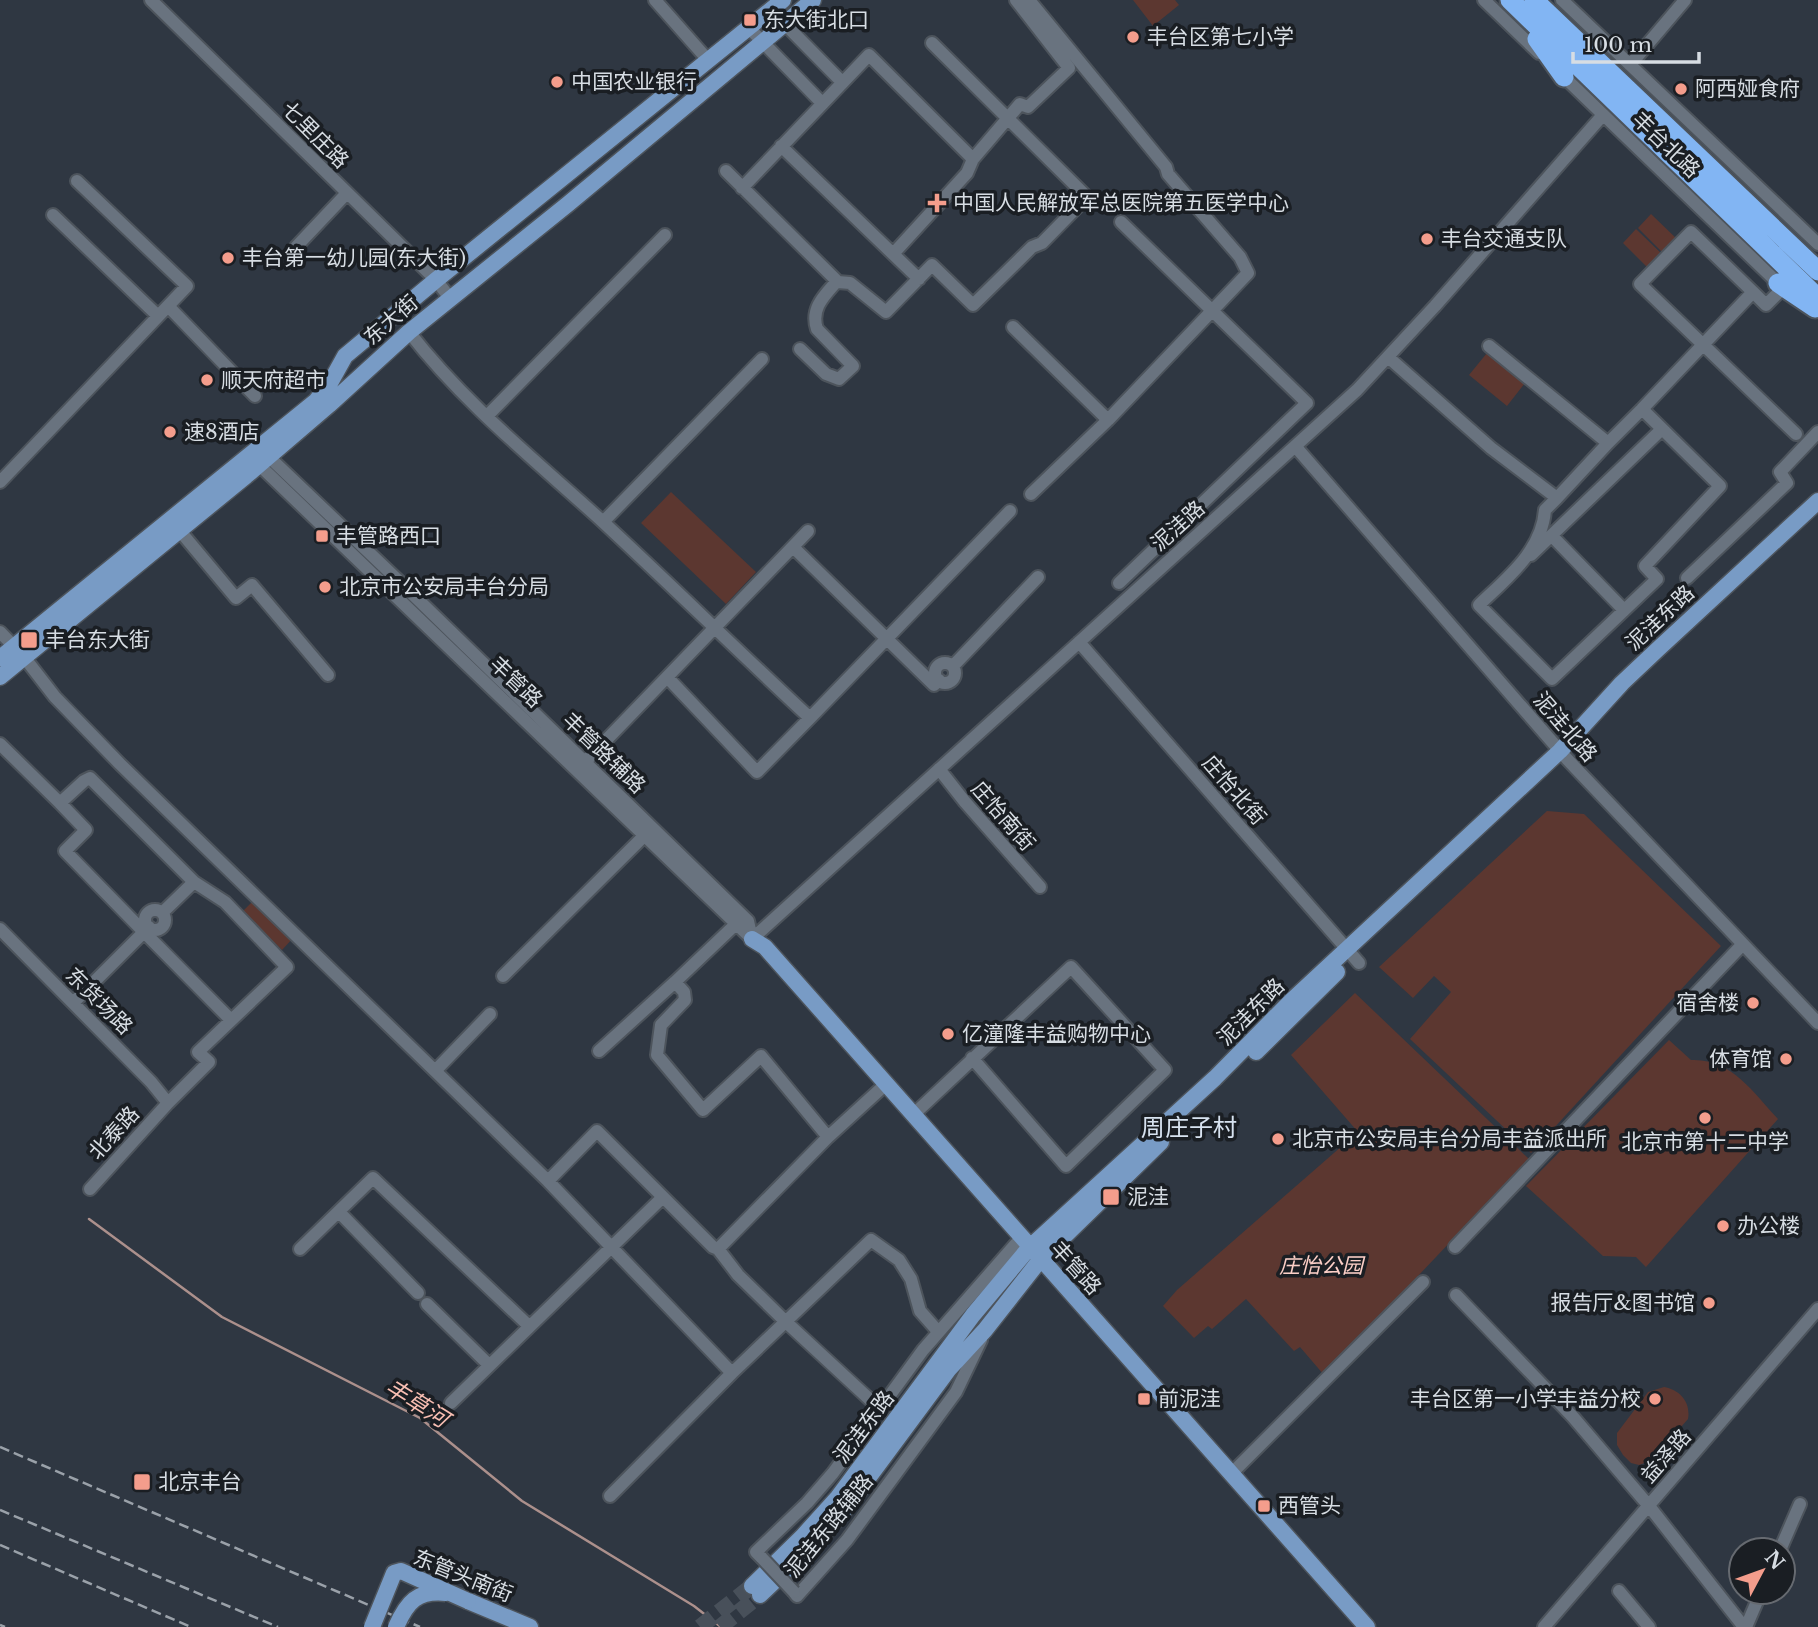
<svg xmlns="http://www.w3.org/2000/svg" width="1818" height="1627" font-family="'Libre Baskerville','Noto Sans SC',serif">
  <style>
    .green { fill: #5c3730 }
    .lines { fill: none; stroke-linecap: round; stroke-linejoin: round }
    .stream { stroke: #ac908c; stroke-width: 2.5 }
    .major-tunnel { stroke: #48505a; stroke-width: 16; stroke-dasharray: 16 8; stroke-linecap: butt }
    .minor-casing { stroke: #4d545c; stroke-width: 16 }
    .major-casing { stroke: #4d545c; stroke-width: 19 }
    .highway-casing { stroke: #4d545c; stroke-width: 23 }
    .minor { stroke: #69737f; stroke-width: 12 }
    .major { stroke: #789bc5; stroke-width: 16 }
    .highway { stroke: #82b5f3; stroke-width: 19 }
    .rail { stroke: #9aa1a9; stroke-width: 2.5; stroke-dasharray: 10 5; stroke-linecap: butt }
    .minor-bridge-casing { stroke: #4d545c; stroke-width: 16; stroke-linecap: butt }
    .major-bridge-casing { stroke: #4d545c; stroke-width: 19; stroke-linecap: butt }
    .minor-bridge { stroke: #69737f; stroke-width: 12 }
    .major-bridge { stroke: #789bc5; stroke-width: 16 }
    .poi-dot { fill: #f49d8c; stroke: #1a1e23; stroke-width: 2.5 }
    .labels { text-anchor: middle; stroke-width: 7; stroke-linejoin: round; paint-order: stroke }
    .poi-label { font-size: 21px; fill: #d7dde3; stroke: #1a1e23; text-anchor: start }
    .street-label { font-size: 21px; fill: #d7dde3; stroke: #1a1e23 }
    .park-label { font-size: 21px; font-style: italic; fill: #fccfc7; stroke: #1a1e23 }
    .water-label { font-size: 23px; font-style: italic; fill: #f8beb2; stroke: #1a1e23 }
    .quarter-label { font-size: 24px; fill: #d7e2ef; stroke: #1a1e23 }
  </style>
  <rect width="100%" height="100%" fill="#2f3742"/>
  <path class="green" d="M 1133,0 L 1175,0 L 1179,5 L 1153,26 Z
    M 1651,214 L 1678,240 L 1664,254 L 1638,228 Z
    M 1636,229 L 1663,255 L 1649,269 L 1623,243 Z
    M 1487,353 L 1525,383 L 1507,406 L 1469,375 Z
    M 671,492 L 756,572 L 726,604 L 641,523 Z
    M 1547,811 L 1584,814 L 1721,946 L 1531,1153 L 1410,1039 L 1451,992 L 1434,976 L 1413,998 L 1379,967 Z
    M 255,899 L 294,937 L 282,950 L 242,912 Z
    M 1355,993 L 1529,1159 L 1324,1375 L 1300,1347 L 1294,1351 L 1246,1299 L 1212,1329 L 1208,1326 L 1194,1338 L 1163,1306 L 1177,1290 L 1358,1132 L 1291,1055 Z
    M 1669,1040 L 1691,1060 C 1731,1058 1753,1092 1778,1119 L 1646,1267 L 1636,1257 L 1603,1256 L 1526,1186 Z
    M 1664,1387 C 1680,1390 1691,1402 1688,1419 L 1653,1459 L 1647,1462 L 1639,1465 L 1631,1463 L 1623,1455 L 1617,1445 L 1617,1433 L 1648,1392 Z"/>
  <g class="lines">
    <path class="stream" d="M 89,1219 L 222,1317 L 420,1418 L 522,1501 L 694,1606 L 721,1627"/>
    <path class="major-tunnel" d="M 700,1627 L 752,1586
      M 720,1627 L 760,1595"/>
    <g class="minor-casing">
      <path id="minor" d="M 151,0 L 436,280 L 450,298
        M 655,0 L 708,60
        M 1029,0 L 1166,167 L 1168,174 L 1240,257 L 1248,273 L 1108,420 L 1031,494
        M 1484,0 L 1539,53
        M 1562,0 L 1818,244
        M 771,10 L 842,82
        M 749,28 L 822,103
        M 1630,65 L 1685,0
        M 1560,73 L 1781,286
        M 781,146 L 919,279
        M 726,171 L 838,282 L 850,283 L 886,312 L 932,265 L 973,305 L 1032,247 L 1042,243 L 1087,197 L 932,43
        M 742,188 L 869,55 L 973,159 L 1020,104 L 1028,107 L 1069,68 L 1016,0
        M 53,215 L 158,316
        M 296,247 L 347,193
        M 893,254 L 967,173 L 973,159
        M 1753,292 L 1766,305 L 1783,288
        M 168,306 L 255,396
        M 1013,327 L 1108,420
        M 409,332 C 464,403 535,460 602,521 C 672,586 740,653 810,718 L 1010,511
        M 1489,346 L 1608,443 L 1642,409
        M 800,349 L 826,374 L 839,379 L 853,366 L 817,329 C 810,308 825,295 837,281
        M 1388,357 L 1491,448 L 1557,498 L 1545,510 C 1542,551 1507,578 1479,605 L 1552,679 L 1657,579 L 1645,566 L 1720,486 L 1642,409 L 1753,292 L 1691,232 L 1640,284 L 1796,434
        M 487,416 L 665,235
        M 1295,446 L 1567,759 L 1818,1023
        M 268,456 L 402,584 L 748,921 L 752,939
        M 253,459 L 752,939
        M 0,482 L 187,286 L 77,181
        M 1557,498 L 1608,443
        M 603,522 L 762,359
        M 180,531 L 236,598 L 252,585 L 328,675
        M 1552,536 L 1624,610
        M 793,547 L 934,685 L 939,680
        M 1531,555 L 1662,429
        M 1687,578 L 1787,483 L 1780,472 L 1818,432
        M 1119,583 L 1307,403 L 1121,222
        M 0,632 L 24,657 L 55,697 L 120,764 L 548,1181 L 732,1373
        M 1079,642 L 1359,963
        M935 673a10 10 0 1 1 20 0a10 10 0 1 1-20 0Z
        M 953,666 L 1038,577
        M 667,677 L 757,772 L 810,718
        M 0,744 L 60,803 L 84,781 L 90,778 L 194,882 L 225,902 L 287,967 L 198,1052 L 209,1062 L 168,1103 L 90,1189
        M 585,762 L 808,531
        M 939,769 L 965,802 L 1040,887
        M 60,803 L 86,830 L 65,851 L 144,932 L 73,1003
        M145 920a10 10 0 1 1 20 0a10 10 0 1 1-20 0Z
        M 162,913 L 194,882
        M 149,927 L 144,932 L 231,1020
        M 0,929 L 151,1082 L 168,1103
        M 752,939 L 1357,390 L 1435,306 L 1602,116
        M 503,976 L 645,835
        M 675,982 L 684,992 L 685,1000 L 661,1025 L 657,1055 L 703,1110 L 761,1056 L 828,1137
        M 599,1051 L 675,982 L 737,923
        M 435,1071 L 490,1014
        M 913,1115 L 1071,967 L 1165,1070 L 1066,1166 L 972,1058
        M 548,1181 L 597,1131 L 713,1247 L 718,1249 L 738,1275 L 786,1322 L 880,1409
        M 339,1212 L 418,1293
        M 1455,1247 L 1742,945
        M 300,1249 L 373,1178 L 529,1326
        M 718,1249 L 828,1137 L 886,1084
        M 1456,1295 L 1573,1417 L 1649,1506 L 1744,1627
        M 427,1304 L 489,1365
        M 451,1403 L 663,1197
        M 1231,1474 L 1423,1282
        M 610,1496 L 732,1373 L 871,1240 L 899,1260 L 911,1279 L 920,1311 L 935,1328
        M 1780,1550 L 1800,1504
        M 762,1558 L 756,1552 L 807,1503 L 833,1473 L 923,1350 L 1021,1238
        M 1619,1591 L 1649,1627
        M 794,1592 L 797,1596 L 847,1540 L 956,1392 L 981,1340
        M 1544,1627 L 1818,1309
        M 1746,1627 L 1761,1592"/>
    </g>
    <g class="major-casing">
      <path id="major" d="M 0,658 L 316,401 L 330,383 L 345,356 L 436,280 L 783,0
        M 0,677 L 246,476 L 329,405 L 409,332 L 568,204 L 813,0
        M 752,939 L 765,947 L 1367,1627
        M 1256,1052 L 1337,972
        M 752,1586 L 802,1537 L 838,1497 L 973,1315 L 1029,1248 L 1215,1078 L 1291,1001 L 1560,751 L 1622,683 L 1658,649 L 1818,501
        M 760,1595 L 818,1540 L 849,1504 L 949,1369 L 985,1330 L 1040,1260 L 1161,1142
        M 468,1601 L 530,1627"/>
    </g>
    <g class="highway-casing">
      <path id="highway" d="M 1510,0 L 1818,298
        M 1534,0 L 1818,271
        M 1537,39 L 1564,77
        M 1778,283 L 1815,308"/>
    </g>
    <use href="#minor" class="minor"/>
    <use href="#major" class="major"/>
    <use href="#highway" class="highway"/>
    <path class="rail" d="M 0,1447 L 420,1627
      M 0,1510 L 278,1627
      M 0,1545 L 191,1627
      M 0,1625 L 5,1627"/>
    <g class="minor-bridge-casing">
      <path id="minor-bridge" d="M 762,1558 L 794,1592"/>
    </g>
    <g class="major-bridge-casing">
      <path id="major-bridge" d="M 372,1627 L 394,1573 L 401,1571 L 468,1601
        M 396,1627 C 407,1602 417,1590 446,1593"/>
    </g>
    <use href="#minor-bridge" class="minor-bridge"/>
    <use href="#major-bridge" class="major-bridge"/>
  </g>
  <g class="poi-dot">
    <rect x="743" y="13" width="14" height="14" rx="3.5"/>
    <circle cx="1133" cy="37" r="7"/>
    <circle cx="557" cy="82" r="7"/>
    <circle cx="1681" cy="89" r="7"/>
    <path d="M933.5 192.5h7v7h7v7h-7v7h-7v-7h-7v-7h7z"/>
    <circle cx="1427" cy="239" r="7"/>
    <circle cx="228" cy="258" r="7"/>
    <circle cx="207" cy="380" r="7"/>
    <circle cx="170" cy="432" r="7"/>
    <rect x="315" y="529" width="14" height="14" rx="3.5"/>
    <circle cx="325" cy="587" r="7"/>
    <rect x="20" y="631" width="18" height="18" rx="3.5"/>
    <circle cx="1753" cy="1003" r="7"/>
    <circle cx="948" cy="1034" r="7"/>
    <circle cx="1786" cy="1059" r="7"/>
    <circle cx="1705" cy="1118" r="7"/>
    <circle cx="1278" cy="1139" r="7"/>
    <rect x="1102" y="1188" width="18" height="18" rx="3.5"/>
    <circle cx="1723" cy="1226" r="7"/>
    <circle cx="1709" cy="1303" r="7"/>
    <rect x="1137" y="1392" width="14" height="14" rx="3.5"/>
    <circle cx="1655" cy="1399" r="7"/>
    <rect x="133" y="1473" width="18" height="18" rx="3.5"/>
    <rect x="1257" y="1499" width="14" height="14" rx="3.5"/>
  </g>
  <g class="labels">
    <g class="poi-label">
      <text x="764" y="27">东大街北口</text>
      <text x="1147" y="44">丰台区第七小学</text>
      <text x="571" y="89">中国农业银行</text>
      <text x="1695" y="96">阿西娅食府</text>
      <text x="953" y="210">中国人民解放军总医院第五医学中心</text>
      <text x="1441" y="246">丰台交通支队</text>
      <text x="242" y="265">丰台第一幼儿园(东大街)</text>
      <text x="221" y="387">顺天府超市</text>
      <text x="184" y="439">速8酒店</text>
      <text x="336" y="543">丰管路西口</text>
      <text x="339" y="594">北京市公安局丰台分局</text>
      <text x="45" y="647">丰台东大街</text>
      <text x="1739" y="1010" text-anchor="end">宿舍楼</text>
      <text x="962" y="1041">亿潼隆丰益购物中心</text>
      <text x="1772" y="1066" text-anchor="end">体育馆</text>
      <text x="1292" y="1146">北京市公安局丰台分局丰益派出所</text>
      <text x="1705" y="1149" text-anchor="middle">北京市第十二中学</text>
      <text x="1127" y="1204">泥洼</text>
      <text x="1737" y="1233">办公楼</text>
      <text x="1695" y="1310" text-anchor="end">报告厅&amp;图书馆</text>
      <text x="1158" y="1406">前泥洼</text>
      <text x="1641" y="1406" text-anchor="end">丰台区第一小学丰益分校</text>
      <text x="158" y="1489">北京丰台</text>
      <text x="1278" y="1513">西管头</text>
    </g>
    <g class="street-label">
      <text transform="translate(315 135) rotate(45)" y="7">七里庄路</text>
      <text transform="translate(1666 145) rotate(44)" y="7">丰台北路</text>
      <text transform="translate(391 320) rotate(-41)" y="7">东大街</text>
      <text transform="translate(1178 526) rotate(-42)" y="7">泥洼路</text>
      <text transform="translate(1660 618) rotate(-43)" y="7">泥洼东路</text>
      <text transform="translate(516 682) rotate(44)" y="7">丰管路</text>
      <text transform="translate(1565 727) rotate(49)" y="7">泥洼北路</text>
      <text transform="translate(604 753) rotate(44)" y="7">丰管路辅路</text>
      <text transform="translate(1234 790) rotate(49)" y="7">庄怡北街</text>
      <text transform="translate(1003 816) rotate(49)" y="7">庄怡南街</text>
      <text transform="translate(99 1001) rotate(45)" y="7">东货场路</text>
      <text transform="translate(1251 1012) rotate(-45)" y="7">泥洼东路</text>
      <text transform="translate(114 1133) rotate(-48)" y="7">北泰路</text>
      <text transform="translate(1076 1268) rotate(48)" y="7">丰管路</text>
      <text transform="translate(864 1427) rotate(-53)" y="7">泥洼东路</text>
      <text transform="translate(1666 1456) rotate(-49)" y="7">益泽路</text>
      <text transform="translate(829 1526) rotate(-51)" y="7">泥洼东路辅路</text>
      <text transform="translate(463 1576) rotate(22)" y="7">东管头南街</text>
    </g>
    <g class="park-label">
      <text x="1321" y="1273">庄怡公园</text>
    </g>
    <g class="water-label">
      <text transform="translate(417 1403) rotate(32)" y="8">丰草河</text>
    </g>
    <g class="quarter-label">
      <text x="1189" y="1136">周庄子村</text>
    </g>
  </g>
  <g transform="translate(1762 1571) rotate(49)"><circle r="33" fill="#1a1e23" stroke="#666a70" stroke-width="2"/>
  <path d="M0-5L12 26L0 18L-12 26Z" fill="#f49d8c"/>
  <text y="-10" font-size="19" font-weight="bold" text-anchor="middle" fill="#d7dde3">N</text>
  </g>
  <path d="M1573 52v10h126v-10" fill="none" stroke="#d7dde3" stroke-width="3.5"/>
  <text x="1584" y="52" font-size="21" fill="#d7dde3" stroke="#1a1e23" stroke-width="5" paint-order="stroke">100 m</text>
</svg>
